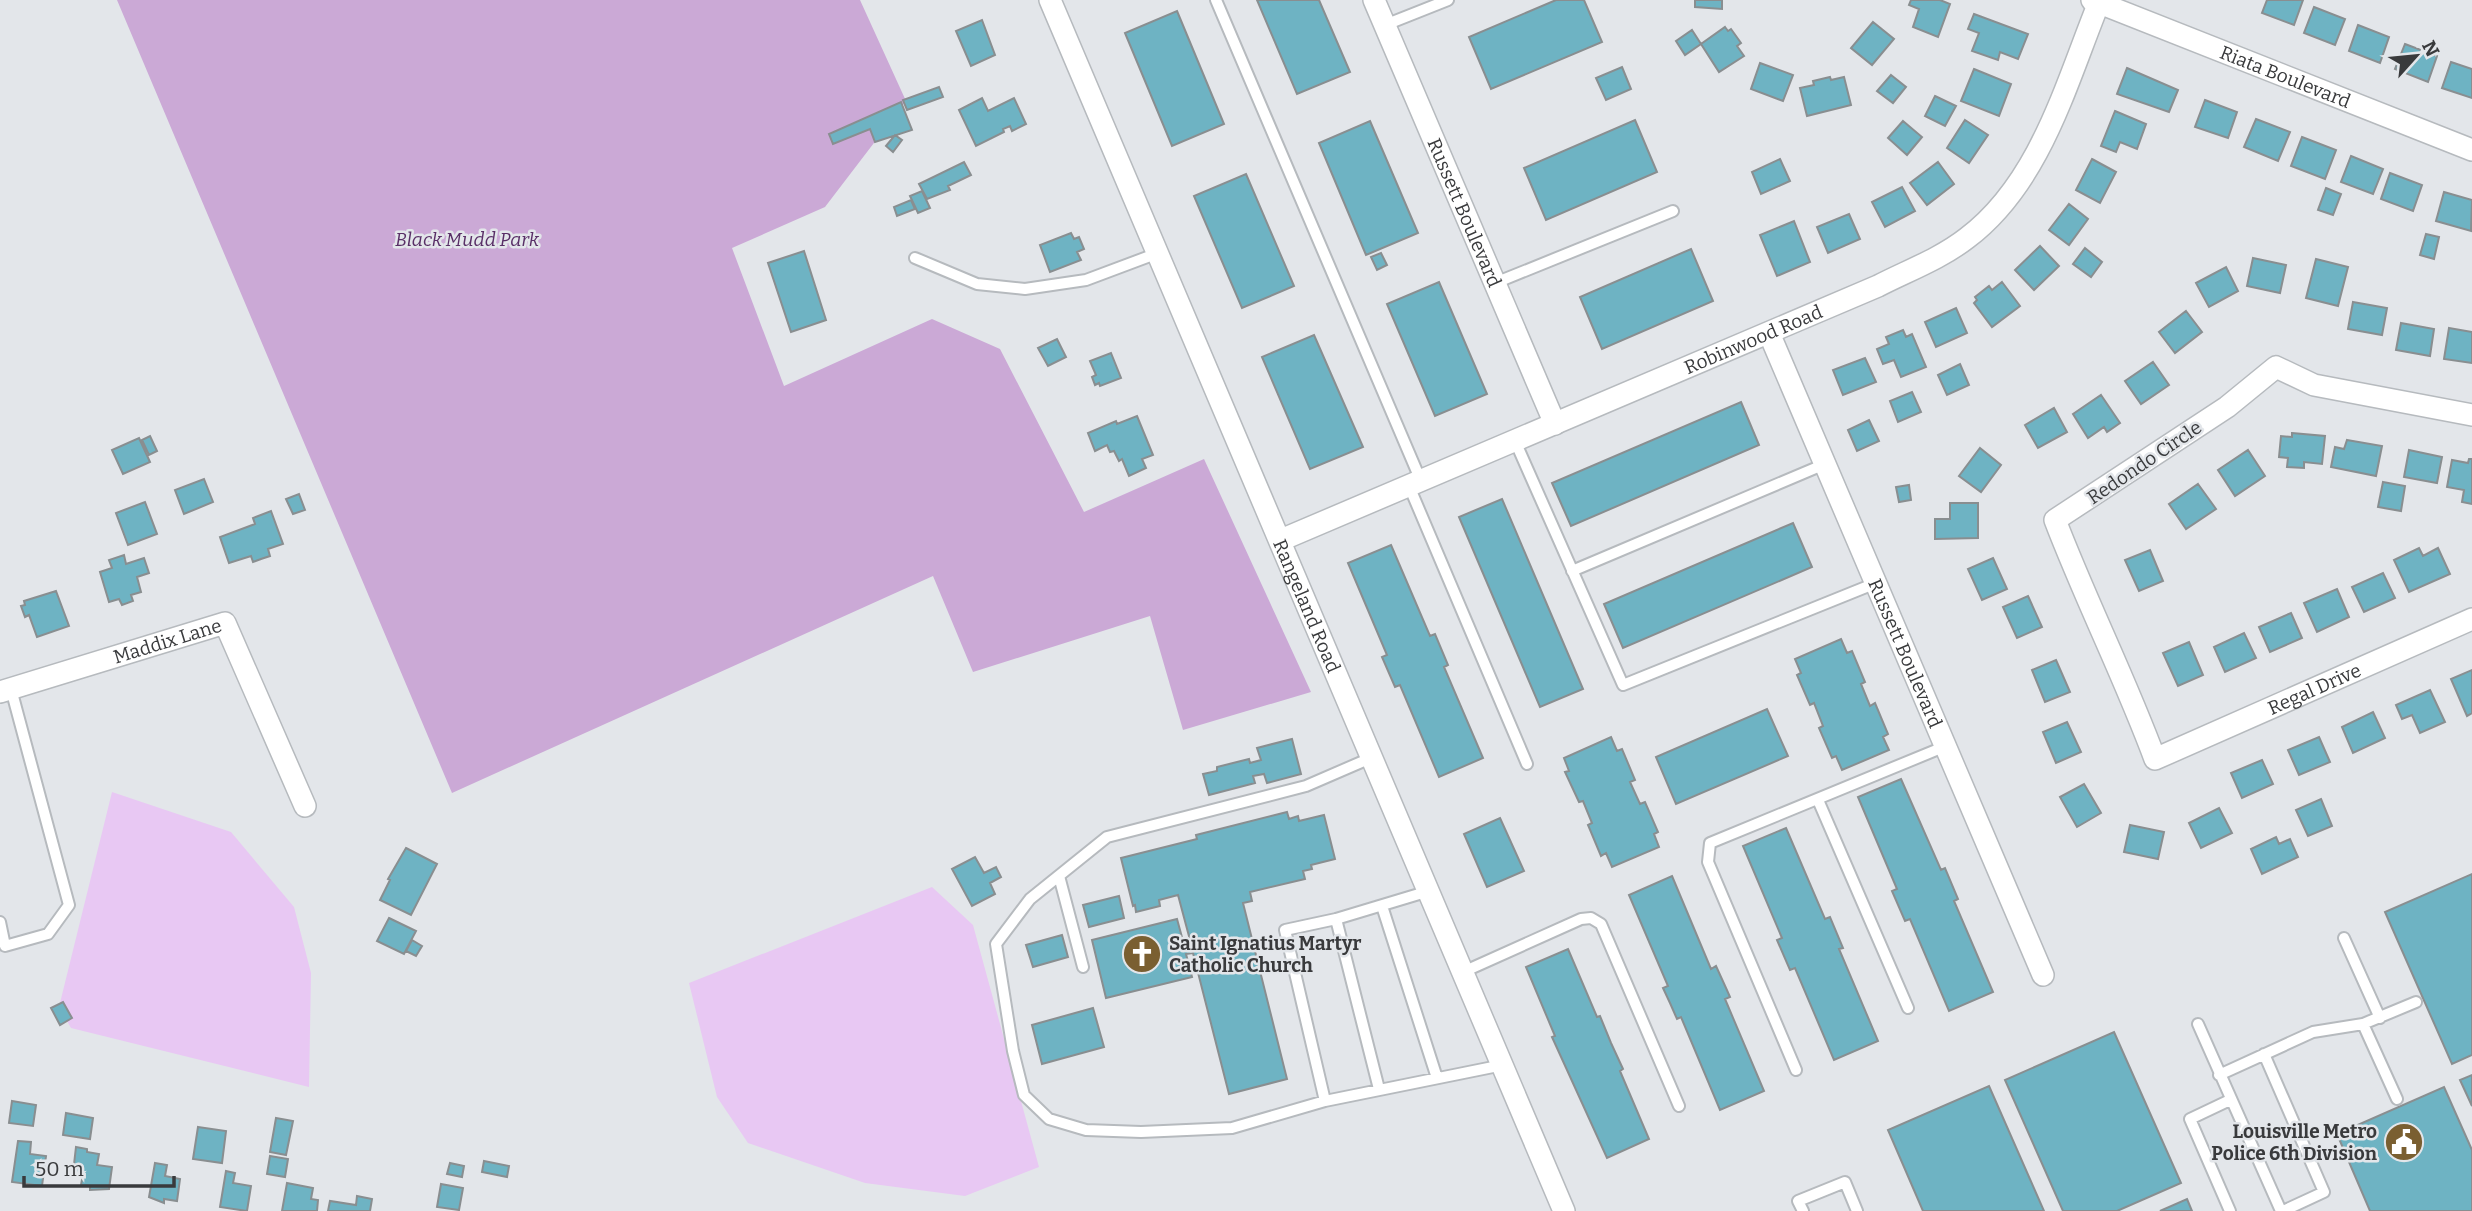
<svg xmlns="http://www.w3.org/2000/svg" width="2472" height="1211" font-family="Bitter,serif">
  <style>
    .green { fill: #e8c8f3 }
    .forest { fill: #cba9d6 }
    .building { fill: #6eb3c3; stroke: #898e90; stroke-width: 2 }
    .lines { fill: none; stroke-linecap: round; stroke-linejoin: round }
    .service-casing { stroke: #b6babe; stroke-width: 14 }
    .minor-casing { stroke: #b6babe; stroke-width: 24 }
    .service { stroke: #fff; stroke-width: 10 }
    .minor { stroke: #fff; stroke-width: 21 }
    .labels { text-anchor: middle; stroke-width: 5; stroke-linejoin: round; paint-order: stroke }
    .street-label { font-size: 19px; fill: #393a3c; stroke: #e3e6ea }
    .park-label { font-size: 19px; font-style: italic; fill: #592f67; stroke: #e3e6ea }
    .poi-label { font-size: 19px; font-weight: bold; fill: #393a3c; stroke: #e3e6ea; text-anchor: start }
  </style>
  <rect width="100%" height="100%" fill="#e3e6ea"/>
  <path class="green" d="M 112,792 L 231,832 L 294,907 L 311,973 L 309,1087 L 71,1028 L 59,1007 Z
    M 932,887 L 973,925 L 1039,1167 L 965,1196 L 865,1183 L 748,1143 L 717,1097 L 689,983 Z"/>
  <path class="forest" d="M 117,0 L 860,0 L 906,101 L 825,207 L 732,248 L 784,386 L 932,319 L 1000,349 L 1084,512 L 1204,459 L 1311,692 L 1183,730 L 1150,616 L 973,672 L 933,576 L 452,793 Z"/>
  <path class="building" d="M 1257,0 L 1319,0 L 1350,72 L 1297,94 Z
    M 1556,0 L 1584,0 L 1602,42 L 1491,89 L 1469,37 Z
    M 1695,0 L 1722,0 L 1722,9 L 1695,7 Z
    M 1911,0 L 1940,0 L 1950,4 L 1938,37 L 1913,27 L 1919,9 L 1909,5 Z
    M 2267,0 L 2303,0 L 2294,25 L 2262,13 Z
    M 2314,7 L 2345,19 L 2335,45 L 2304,33 Z
    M 1177,11 L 1224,124 L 1172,146 L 1125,33 Z
    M 1974,14 L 2028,34 L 2018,59 L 2000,52 L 1998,60 L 1972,51 L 1979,33 L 1968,29 Z
    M 982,20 L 995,55 L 971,66 L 956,31 Z
    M 1873,22 L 1894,39 L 1872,65 L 1851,48 Z
    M 2358,25 L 2389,37 L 2380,63 L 2349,51 Z
    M 1725,27 L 1728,31 L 1731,29 L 1741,43 L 1737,46 L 1744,56 L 1719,72 L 1701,44 Z
    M 1692,30 L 1701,44 L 1685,55 L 1676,41 Z
    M 2405,44 L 2437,56 L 2428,82 L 2395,69 Z
    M 2451,62 L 2472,69 L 2472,98 L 2442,88 Z
    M 1760,63 L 1793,75 L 1783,101 L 1751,89 Z
    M 1622,67 L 1631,89 L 1606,100 L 1596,78 Z
    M 2127,68 L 2178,90 L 2169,112 L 2117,94 Z
    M 1974,69 L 2011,84 L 1999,116 L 1961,101 Z
    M 1891,75 L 1906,87 L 1893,103 L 1877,91 Z
    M 1830,77 L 1831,80 L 1844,77 L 1851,105 L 1807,116 L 1800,88 L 1814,85 L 1813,81 Z
    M 939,87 L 943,97 L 907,110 L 903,100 Z
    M 1935,96 L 1956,106 L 1945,126 L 1925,116 Z
    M 982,98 L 988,111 L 1014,98 L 1026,124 L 1012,131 L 1010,126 L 1003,129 L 1004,132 L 976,146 L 959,110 Z
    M 2205,100 L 2237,112 L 2228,138 L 2195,127 Z
    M 901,102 L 912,130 L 875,142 L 870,129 L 833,144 L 829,134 Z
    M 2115,111 L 2146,124 L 2137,149 L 2120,142 L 2116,152 L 2101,146 Z
    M 2256,119 L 2290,132 L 2278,161 L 2244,147 Z
    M 1635,120 L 1657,172 L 1546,220 L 1524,168 Z
    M 1965,120 L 1988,135 L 1969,163 L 1947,148 Z
    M 1370,121 L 1418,233 L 1366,255 L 1319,143 Z
    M 1903,121 L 1922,137 L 1907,155 L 1888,138 Z
    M 895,135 L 902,140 L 893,152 L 886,146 Z
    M 2302,137 L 2336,150 L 2325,179 L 2291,166 Z
    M 2351,156 L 2383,169 L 2373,194 L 2341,182 Z
    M 1780,159 L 1790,181 L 1761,194 L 1752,172 Z
    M 2092,159 L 2116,172 L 2100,203 L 2076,190 Z
    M 964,162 L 971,175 L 948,186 L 950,190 L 927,199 L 919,184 Z
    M 1938,162 L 1954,184 L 1927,205 L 1910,183 Z
    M 2390,173 L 2422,185 L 2413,211 L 2381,199 Z
    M 1246,174 L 1294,286 L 1242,308 L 1194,196 Z
    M 1902,187 L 1915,211 L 1885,227 L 1872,202 Z
    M 2326,188 L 2341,194 L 2333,215 L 2318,210 Z
    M 922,191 L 930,208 L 918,213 L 910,196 Z
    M 2444,192 L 2472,200 L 2471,231 L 2436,221 Z
    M 911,200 L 915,209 L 897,216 L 894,207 Z
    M 2069,204 L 2088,219 L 2069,245 L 2049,230 Z
    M 1849,214 L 1860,239 L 1828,253 L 1817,227 Z
    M 1794,221 L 1810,262 L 1777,276 L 1760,235 Z
    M 1071,233 L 1074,239 L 1079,237 L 1084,249 L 1077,252 L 1081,260 L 1050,272 L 1040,245 Z
    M 2426,234 L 2439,237 L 2434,259 L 2420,255 Z
    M 2040,246 L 2059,266 L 2034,290 L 2015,270 Z
    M 2085,248 L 2102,262 L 2091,277 L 2073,264 Z
    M 1691,249 L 1713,301 L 1602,349 L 1580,297 Z
    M 804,251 L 826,320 L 791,332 L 768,263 Z
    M 1381,253 L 1387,265 L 1377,270 L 1371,257 Z
    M 2253,258 L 2286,265 L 2280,293 L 2247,286 Z
    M 2316,259 L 2348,267 L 2338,306 L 2306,298 Z
    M 2226,267 L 2238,291 L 2209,307 L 2196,283 Z
    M 1439,282 L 1487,394 L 1435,416 L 1387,304 Z
    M 2002,282 L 2020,306 L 1992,327 L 1974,303 L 1977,300 L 1975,297 L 1989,286 L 1992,290 Z
    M 2353,302 L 2387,308 L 2382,335 L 2348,329 Z
    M 1956,308 L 1967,333 L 1936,347 L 1925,322 Z
    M 2186,311 L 2202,332 L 2175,353 L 2159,332 Z
    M 2401,323 L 2434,329 L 2430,356 L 2396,350 Z
    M 2449,328 L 2472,332 L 2472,363 L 2444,359 Z
    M 1903,330 L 1906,337 L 1912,334 L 1926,367 L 1901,377 L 1894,360 L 1883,364 L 1877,349 L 1889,344 L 1886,337 Z
    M 1314,335 L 1363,447 L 1310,469 L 1262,357 Z
    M 1057,339 L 1066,357 L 1048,366 L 1038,348 Z
    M 1111,353 L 1121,378 L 1100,386 L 1099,383 L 1095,385 L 1092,377 L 1096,375 L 1090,361 Z
    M 1865,358 L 1876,382 L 1843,395 L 1833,370 Z
    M 2153,362 L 2169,385 L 2141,404 L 2125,381 Z
    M 1960,364 L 1969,385 L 1947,395 L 1938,375 Z
    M 1912,392 L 1921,412 L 1898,422 L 1890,401 Z
    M 2101,395 L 2120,423 L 2107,432 L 2104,427 L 2088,438 L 2073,414 Z
    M 1741,402 L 1759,445 L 1571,526 L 1552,483 Z
    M 2054,408 L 2067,432 L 2038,448 L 2025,425 Z
    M 1137,416 L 1153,455 L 1142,459 L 1146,468 L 1129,476 L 1122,459 L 1119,461 L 1114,451 L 1110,452 L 1107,445 L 1095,451 L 1088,433 L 1116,421 L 1117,424 Z
    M 1869,420 L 1879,441 L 1857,451 L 1848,430 Z
    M 2292,433 L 2325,436 L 2322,464 L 2304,462 L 2304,468 L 2287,467 L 2288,458 L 2279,457 L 2281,436 L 2292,437 Z
    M 150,436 L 157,451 L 149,455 L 142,440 Z
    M 139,438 L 150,462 L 123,474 L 112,450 Z
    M 2347,440 L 2382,446 L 2376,476 L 2331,467 L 2335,447 L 2344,449 Z
    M 1980,448 L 2001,465 L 1981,492 L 1959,476 Z
    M 2248,450 L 2265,476 L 2235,496 L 2218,470 Z
    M 2409,450 L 2442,457 L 2437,483 L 2404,477 Z
    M 2469,459 L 2472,459 L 2472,504 L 2462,502 L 2464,490 L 2447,487 L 2452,460 L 2468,463 Z
    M 204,479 L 213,502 L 184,514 L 175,490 Z
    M 2383,482 L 2405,486 L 2401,511 L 2378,507 Z
    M 2198,484 L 2216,509 L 2186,529 L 2169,504 Z
    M 1909,485 L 1911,500 L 1899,502 L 1896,487 Z
    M 299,494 L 305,510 L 293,514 L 286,499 Z
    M 1502,499 L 1583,689 L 1540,707 L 1459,517 Z
    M 145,502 L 157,534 L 128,545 L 116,513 Z
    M 1950,503 L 1978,503 L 1978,538 L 1935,539 L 1935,519 L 1950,519 Z
    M 271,511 L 283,544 L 268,549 L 270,556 L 261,559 L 253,562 L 251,556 L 229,563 L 220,537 L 255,524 L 253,518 Z
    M 1793,523 L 1812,567 L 1623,648 L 1604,604 Z
    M 1391,545 L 1430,636 L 1435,634 L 1448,665 L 1444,667 L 1483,758 L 1439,777 L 1400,685 L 1395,687 L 1382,657 L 1387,655 L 1348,563 Z
    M 2419,548 L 2423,556 L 2438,548 L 2450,574 L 2409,592 L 2394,560 Z
    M 2150,550 L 2163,581 L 2139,591 L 2125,560 Z
    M 124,555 L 126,564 L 144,558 L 149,573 L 137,577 L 141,592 L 131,595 L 133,601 L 122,605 L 119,599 L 109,602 L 100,572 L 112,568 L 109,560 Z
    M 1993,558 L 2007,589 L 1982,600 L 1968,569 Z
    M 2383,573 L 2395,598 L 2364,612 L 2352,587 Z
    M 2337,589 L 2349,617 L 2317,632 L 2304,603 Z
    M 56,591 L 69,626 L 37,637 L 29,615 L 25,617 L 21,606 L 25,605 L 24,601 Z
    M 2028,596 L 2042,627 L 2017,638 L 2003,607 Z
    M 2291,613 L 2302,638 L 2270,652 L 2259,627 Z
    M 2244,633 L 2256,658 L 2225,672 L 2214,647 Z
    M 1841,639 L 1847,653 L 1852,651 L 1865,682 L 1861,684 L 1870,706 L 1875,703 L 1888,734 L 1883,737 L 1889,750 L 1842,770 L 1836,756 L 1832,758 L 1819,728 L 1823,726 L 1814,703 L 1810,705 L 1797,675 L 1801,673 L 1795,659 Z
    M 2189,642 L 2203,675 L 2178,686 L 2163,653 Z
    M 2056,660 L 2070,692 L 2045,702 L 2032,670 Z
    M 2472,670 L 2472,713 L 2467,716 L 2451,679 Z
    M 2430,690 L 2445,722 L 2420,733 L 2412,715 L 2402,719 L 2396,705 Z
    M 1767,709 L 1788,756 L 1676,804 L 1656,757 Z
    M 2373,712 L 2385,738 L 2353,753 L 2342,727 Z
    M 2067,722 L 2081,752 L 2056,763 L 2043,732 Z
    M 1611,737 L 1617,751 L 1622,749 L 1635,780 L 1630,782 L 1640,804 L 1645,802 L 1658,832 L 1654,834 L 1659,847 L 1612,867 L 1606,853 L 1601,856 L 1588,825 L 1592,823 L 1583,801 L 1579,802 L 1565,772 L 1569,771 L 1564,758 Z
    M 2319,737 L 2330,762 L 2299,775 L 2288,750 Z
    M 1292,739 L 1301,774 L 1267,783 L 1264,774 L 1253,776 L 1255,783 L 1209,795 L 1203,774 L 1217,771 L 1217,767 L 1249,759 L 1250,763 L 1261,760 L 1257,748 Z
    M 2262,760 L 2273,784 L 2242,798 L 2231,773 Z
    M 1901,779 L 1941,870 L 1945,868 L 1958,899 L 1954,901 L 1993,992 L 1949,1011 L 1910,919 L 1905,921 L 1892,891 L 1897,889 L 1858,797 Z
    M 2084,784 L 2101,813 L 2077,827 L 2060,797 Z
    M 2321,799 L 2332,826 L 2308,836 L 2296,810 Z
    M 2219,808 L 2232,833 L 2201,848 L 2189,823 Z
    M 1287,812 L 1289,819 L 1298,816 L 1299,821 L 1324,815 L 1335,859 L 1311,865 L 1312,869 L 1303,871 L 1305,879 L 1250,892 L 1252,901 L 1243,903 L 1287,1079 L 1229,1094 L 1193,953 L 1186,954 L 1192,977 L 1106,998 L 1092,940 L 1177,919 L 1183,941 L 1190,940 L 1178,895 L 1159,900 L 1160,906 L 1136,912 L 1135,905 L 1133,906 L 1121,858 L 1197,839 L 1196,835 Z
    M 1500,818 L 1524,871 L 1487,887 L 1464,834 Z
    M 2130,825 L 2164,832 L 2158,859 L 2124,852 Z
    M 1786,828 L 1825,919 L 1830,917 L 1843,948 L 1839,949 L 1878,1041 L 1834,1060 L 1795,968 L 1790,970 L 1777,940 L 1782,938 L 1743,846 Z
    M 2276,837 L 2279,844 L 2290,839 L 2298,857 L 2262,874 L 2251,849 Z
    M 406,848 L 437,864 L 411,915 L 380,900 L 390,880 L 388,879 Z
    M 975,857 L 984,873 L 996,867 L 1001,877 L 990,883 L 995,894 L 972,906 L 952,869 Z
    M 2472,874 L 2472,1055 L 2452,1064 L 2385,912 Z
    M 1672,876 L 1711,969 L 1716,966 L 1726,988 L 1730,997 L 1725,999 L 1764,1091 L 1720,1110 L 1681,1017 L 1677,1019 L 1670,1003 L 1663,988 L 1668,986 L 1629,895 Z
    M 1119,896 L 1124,918 L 1089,927 L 1083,905 Z
    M 389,918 L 416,931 L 404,954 L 377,941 Z
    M 1062,935 L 1068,957 L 1033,967 L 1026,945 Z
    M 412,940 L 422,946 L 416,956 L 406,951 Z
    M 1568,949 L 1597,1017 L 1600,1016 L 1611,1043 L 1623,1069 L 1620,1071 L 1649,1139 L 1607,1158 L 1552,1037 L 1555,1036 L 1526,967 Z
    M 63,1002 L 72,1018 L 60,1025 L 51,1008 Z
    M 1093,1008 L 1104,1047 L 1042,1064 L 1032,1025 Z
    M 2114,1032 L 2181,1183 L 2117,1211 L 2063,1211 L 2005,1080 Z
    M 2472,1075 L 2472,1106 L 2460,1080 Z
    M 1989,1086 L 2044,1211 L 1923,1211 L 1888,1130 Z
    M 2444,1087 L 2472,1150 L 2472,1211 L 2370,1211 L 2337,1134 Z
    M 12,1101 L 36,1105 L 33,1126 L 9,1123 Z
    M 66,1113 L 93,1118 L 90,1139 L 63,1135 Z
    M 276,1118 L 293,1121 L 286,1155 L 270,1152 Z
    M 198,1127 L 226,1131 L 222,1163 L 193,1159 Z
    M 18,1141 L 31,1142 L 30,1154 L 46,1156 L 42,1186 L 12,1182 Z
    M 76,1147 L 87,1149 L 87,1152 L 99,1154 L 97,1165 L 112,1167 L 109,1189 L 90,1190 L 90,1186 L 81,1185 L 83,1174 L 73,1173 Z
    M 270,1156 L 288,1159 L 285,1177 L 267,1174 Z
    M 484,1161 L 509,1166 L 507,1177 L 482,1172 Z
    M 155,1163 L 167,1165 L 165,1176 L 180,1179 L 177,1201 L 164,1199 L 164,1203 L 149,1197 Z
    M 450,1163 L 464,1166 L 462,1177 L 447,1174 Z
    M 226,1171 L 235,1173 L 233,1183 L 251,1186 L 247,1211 L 220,1207 Z
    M 287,1183 L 313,1188 L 311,1199 L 318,1200 L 317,1211 L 282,1211 Z
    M 441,1184 L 463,1188 L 459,1210 L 437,1207 Z
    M 357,1196 L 372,1199 L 370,1211 L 328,1211 L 330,1201 L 356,1205 Z
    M 2187,1199 L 2192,1211 L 2160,1211 Z"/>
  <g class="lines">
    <g class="service-casing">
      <path id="service" d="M 1216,0 L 1421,481
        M 1385,25 L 1448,0
        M 915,258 L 977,284 L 1025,289 L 1086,280 L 1158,253
        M 1495,283 L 1673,211
        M 1515,441 L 1623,685 L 1876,583
        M 1409,486 L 1527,764
        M 1572,571 L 1825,464
        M 1373,757 L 1306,786 L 1107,837 L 1030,899 L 996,944 L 1013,1051 L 1024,1095 L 1049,1119 L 1086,1130 L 1141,1132 L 1232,1128 L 1325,1101 L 1503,1065
        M 1818,800 L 1908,1008
        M 1059,876 L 1083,967
        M 1382,906 L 1437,1078
        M 1336,919 L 1379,1089
        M 0,922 L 5,946 L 48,934 L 69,905 L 11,689
        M 2344,938 L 2380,1018
        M 1463,972 L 1581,919 L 1591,918 L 1601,924 L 1679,1106
        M 2198,1024 L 2281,1211
        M 2363,1024 L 2397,1099
        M 2264,1054 L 2324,1192 L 2283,1211
        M 1796,1070 L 1708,862 L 1710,843 L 1946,746
        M 2219,1075 L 2313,1032 L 2363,1024 L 2416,1002
        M 1325,1101 L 1285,930 L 1336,919 L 1429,891
        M 1803,1211 L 1798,1201 L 1845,1182 L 1857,1211
        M 2230,1211 L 2190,1119 L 2230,1100"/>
    </g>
    <g class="minor-casing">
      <g id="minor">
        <path id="s1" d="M 1050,0 L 1564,1211"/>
        <path id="s2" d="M 1374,0 L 1555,424"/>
        <path id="s3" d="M 2092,0 L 2472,150"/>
        <path id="s4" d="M 1769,333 L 2043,975"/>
        <path id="s5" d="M 2472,415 L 2314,385 L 2276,367 L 2227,407 L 2055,520 C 2086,601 2125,678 2155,759 L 2472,619"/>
        <path id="s6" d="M 1281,540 L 1878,286 C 1907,271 1940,259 1967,238 C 2041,182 2066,83 2100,0"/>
        <path id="s7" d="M 0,692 L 225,623 L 305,806"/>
      </g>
    </g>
    <use href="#service" class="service"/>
    <use href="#minor" class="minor"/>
  </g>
  <defs>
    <g id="church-disc" transform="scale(2.0125)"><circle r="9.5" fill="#7a5f31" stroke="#e3e6ea"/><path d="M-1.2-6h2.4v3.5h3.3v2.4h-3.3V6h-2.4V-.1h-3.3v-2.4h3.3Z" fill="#fff"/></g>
    <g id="civic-disc" transform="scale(2.0125)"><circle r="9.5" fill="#7a5f31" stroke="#e3e6ea"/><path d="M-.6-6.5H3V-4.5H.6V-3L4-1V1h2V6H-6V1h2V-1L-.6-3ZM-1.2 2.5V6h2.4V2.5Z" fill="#fff"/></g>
  </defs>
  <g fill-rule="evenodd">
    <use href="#church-disc" x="1142" y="954"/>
    <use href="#civic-disc" x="2404" y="1142"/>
  </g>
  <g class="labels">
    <g class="street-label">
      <text dy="7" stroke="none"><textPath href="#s3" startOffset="208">Riata Boulevard</textPath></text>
      <text dy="7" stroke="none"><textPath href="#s2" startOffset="231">Russett Boulevard</textPath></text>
      <text dy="7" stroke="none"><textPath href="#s6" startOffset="513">Robinwood Road</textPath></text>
      <text transform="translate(2144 462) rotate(-34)" y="7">Redondo Circle</text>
      <text dy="7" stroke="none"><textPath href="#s1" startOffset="658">Rangeland Road</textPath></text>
      <text dy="7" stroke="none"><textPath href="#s7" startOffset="175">Maddix Lane</textPath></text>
      <text dy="7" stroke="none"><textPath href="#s4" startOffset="348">Russett Boulevard</textPath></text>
      <text dy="7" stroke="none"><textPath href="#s5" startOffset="905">Regal Drive</textPath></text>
    </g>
    <g class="park-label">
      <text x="467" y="246">Black Mudd Park</text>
    </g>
    <g class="poi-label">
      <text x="1169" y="950">Saint Ignatius Martyr<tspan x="1169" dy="22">Catholic Church</tspan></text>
      <text x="2377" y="1138" text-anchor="end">Louisville Metro<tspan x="2377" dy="22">Police 6th Division</tspan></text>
    </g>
  </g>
  <g transform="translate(2416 56) rotate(63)" stroke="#e3e6ea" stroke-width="5" paint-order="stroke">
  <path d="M0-5L12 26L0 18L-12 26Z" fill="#393a3c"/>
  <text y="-10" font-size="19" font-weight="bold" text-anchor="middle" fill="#393a3c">N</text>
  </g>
  <path d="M24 1176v10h150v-10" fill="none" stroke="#393a3c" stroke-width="3.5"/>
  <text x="35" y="1176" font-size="21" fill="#393a3c" stroke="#e3e6ea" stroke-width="5" paint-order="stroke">50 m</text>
</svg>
